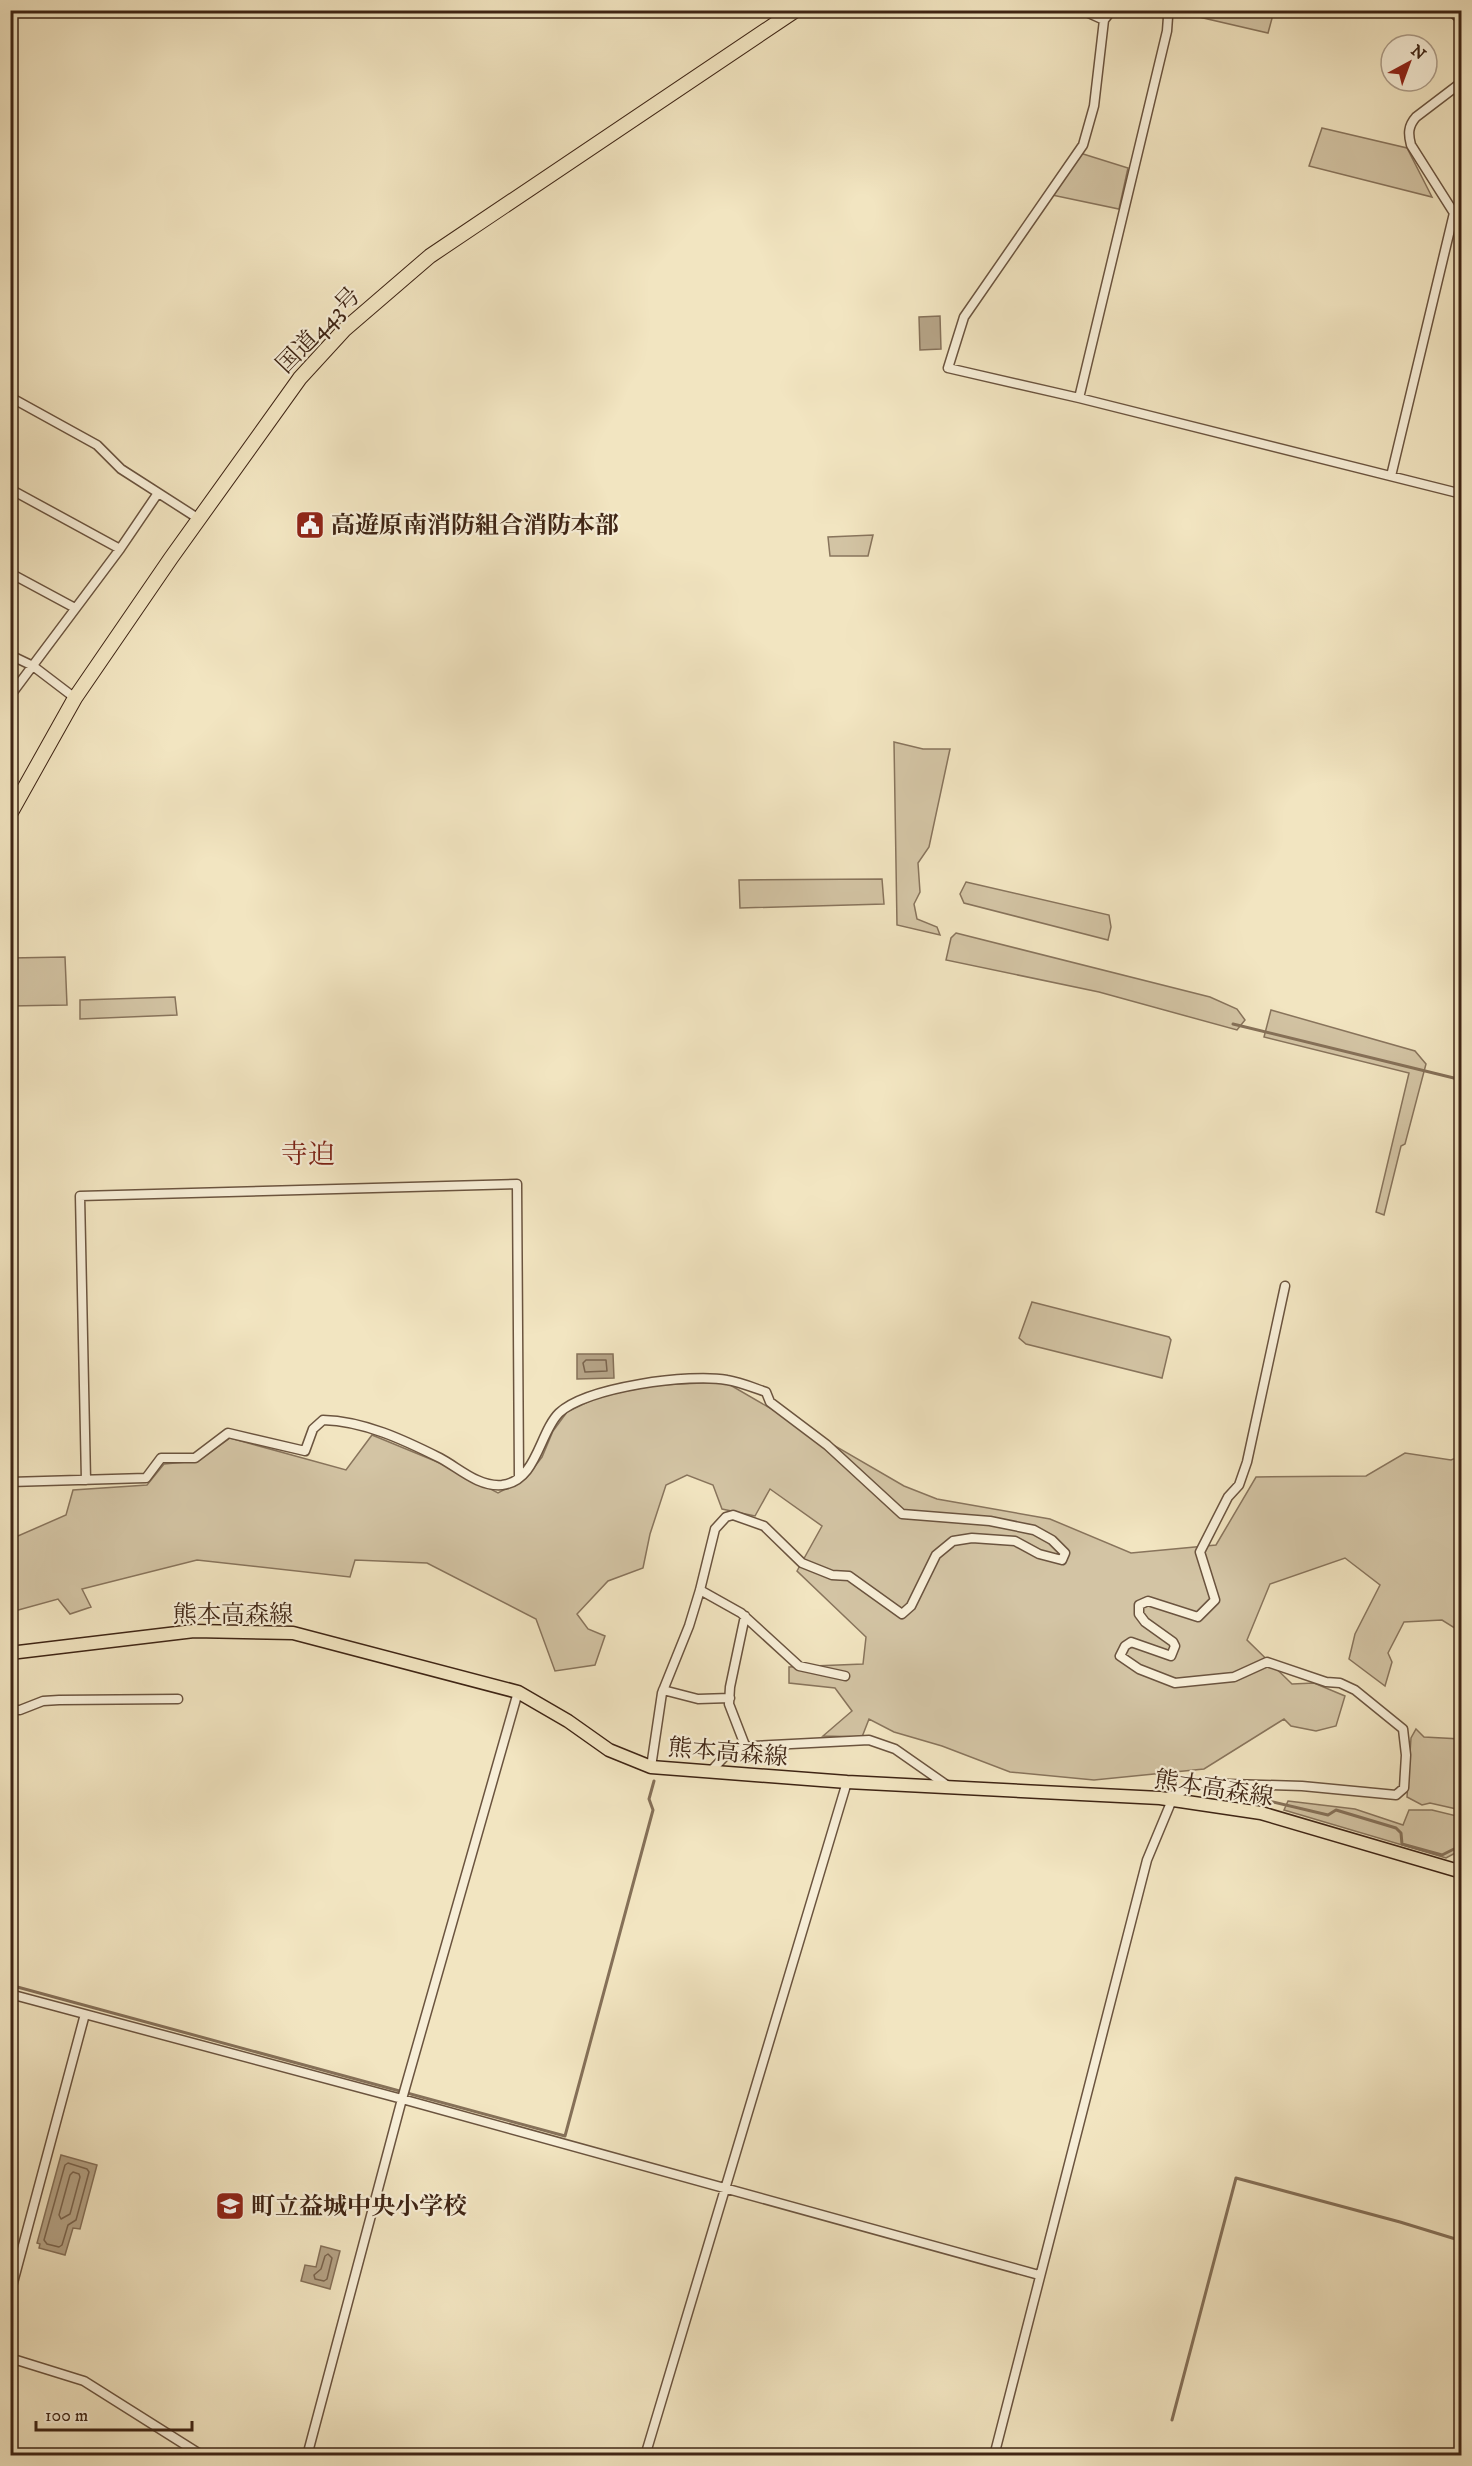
<svg xmlns="http://www.w3.org/2000/svg" width="1472" height="2466" font-family="'IM FELL DW Pica','Noto Serif JP',serif">
  <style>
    .green { fill: #d3c4a4; stroke: #88745c; stroke-width: 1.5 }
    .water { fill: #b5a386; stroke: #857058; stroke-width: 1.5 }
    .lines { fill: none; stroke-linecap: round; stroke-linejoin: round }
    .shore { stroke: #7a644d; stroke-width: 1.5 }
    .stream { stroke: #857058; stroke-width: 3 }
    .minor-casing { stroke: #6b543f; stroke-width: 11 }
    .primary-casing { stroke: #3e2414; stroke-width: 15 }
    .trunk-casing { stroke: #3e2414; stroke-width: 16 }
    .minor { stroke: #f7eed7; stroke-width: 8 }
    .primary { stroke: #f2e5c1; stroke-width: 12 }
    .trunk { stroke: #f2e5c1; stroke-width: 14 }
    .labels { text-anchor: middle; stroke-width: 4.5; stroke-linejoin: round; paint-order: stroke }
    .street-label { font-size: 24px; fill: #3e2414; stroke: #f7eed7 }
    .poi-label { font-size: 24px; font-weight: bold; fill: #3e2414; stroke: #f7eed7; text-anchor: start }
    .quarter-label { font-size: 27px; fill: #7a1f14; stroke: #f7eed7 }
  </style>
  <rect width="100%" height="100%" fill="#f2e5c1"/>
  <filter id="stains"><feTurbulence type="fractalNoise" baseFrequency=".00333" numOctaves="4"/><feColorMatrix values="0 0 0 0 .2 0 0 0 0 .09 0 0 0 0 .02 0 0 0 .5 -.17"/></filter>
  <radialGradient id="worn" r=".72"><stop offset=".6" stop-color="#630" stop-opacity="0"/><stop offset="1" stop-color="#630" stop-opacity=".3"/></radialGradient>
  <path class="green" d="M 1173,11 L 1274,11 L 1268,33 Z
    M 1322,128 L 1407,148 L 1432,197 L 1309,166 Z
    M 1080,153 L 1128,168 L 1119,209 L 1052,195 Z
    M 873,535 L 868,556 L 830,556 L 828,537 Z
    M 894,742 L 923,749 L 950,749 L 929,847 L 918,863 L 920,892 L 914,904 L 917,919 L 937,927 L 940,935 L 897,925 Z
    M 882,879 L 884,904 L 740,908 L 739,880 Z
    M 966,882 L 1109,915 L 1111,927 L 1108,940 L 964,903 L 960,894 Z
    M 956,933 L 1210,997 L 1237,1009 L 1245,1020 L 1237,1030 L 1099,992 L 946,960 L 951,938 Z
    M 65,957 L 67,1005 L 11,1006 L 11,958 Z
    M 175,997 L 177,1015 L 80,1019 L 80,1000 Z
    M 1271,1010 L 1415,1051 L 1426,1064 L 1405,1144 L 1401,1146 L 1384,1215 L 1376,1212 L 1409,1073 L 1264,1037 Z
    M 1032,1302 L 1169,1337 L 1171,1340 L 1162,1378 L 1026,1344 L 1019,1338 Z
    M 725,1382 L 904,1486 L 937,1499 L 1050,1519 L 1131,1553 L 1216,1545 L 1256,1477 L 1366,1476 L 1405,1453 L 1451,1460 L 1461,1456 L 1461,1632 L 1442,1620 L 1404,1622 L 1388,1653 L 1392,1662 L 1385,1686 L 1349,1659 L 1355,1634 L 1380,1585 L 1345,1558 L 1270,1584 L 1247,1640 L 1292,1684 L 1314,1683 L 1345,1696 L 1336,1726 L 1316,1731 L 1291,1726 L 1284,1719 L 1204,1769 L 1094,1780 L 1010,1772 L 942,1746 L 894,1732 L 869,1719 L 862,1737 L 823,1736 L 852,1711 L 835,1688 L 789,1683 L 789,1667 L 863,1664 L 866,1637 L 797,1571 L 822,1526 L 770,1489 L 755,1516 L 722,1509 L 713,1485 L 687,1475 L 666,1485 L 650,1534 L 643,1568 L 608,1581 L 577,1614 L 588,1629 L 605,1636 L 595,1665 L 555,1671 L 536,1619 L 427,1563 L 355,1560 L 350,1577 L 197,1560 L 82,1589 L 91,1607 L 70,1614 L 58,1599 L 11,1612 L 11,1539 L 66,1515 L 73,1490 L 147,1485 L 164,1464 L 198,1461 L 230,1438 L 346,1470 L 372,1435 L 440,1463 L 498,1493 L 526,1478 L 542,1457 L 553,1431 L 567,1412 L 600,1396 L 657,1385 Z
    M 1416,1729 L 1424,1737 L 1461,1739 L 1461,1810 L 1430,1803 L 1422,1805 L 1407,1797 L 1411,1738 Z
    M 1288,1801 L 1355,1809 L 1403,1825 L 1409,1810 L 1432,1810 L 1461,1817 L 1461,1850 L 1446,1858 L 1284,1810 Z"/>
  <path class="water" d="M 940,316 L 941,349 L 920,350 L 919,317 Z
    M 577,1354 L 613,1354 L 614,1378 L 577,1379 Z
    M 61,2155 L 97,2165 L 80,2229 L 73,2228 L 65,2255 L 39,2248 L 40,2244 L 37,2243 Z
    M 321,2246 L 340,2251 L 330,2289 L 301,2281 L 305,2265 L 316,2267 Z"/>
  <g class="lines">
    <path class="shore" d="M 586,1360 L 606,1360 L 607,1371 L 585,1372 L 583,1363 Z
      M 68,2163 L 87,2169 L 89,2172 L 76,2220 L 68,2225 L 62,2245 L 59,2247 L 47,2244 L 44,2240 L 65,2165 Z
      M 73,2172 L 79,2174 L 80,2177 L 70,2214 L 61,2219 L 59,2215 L 70,2175 Z
      M 328,2254 L 332,2258 L 327,2279 L 324,2281 L 315,2279 L 314,2275 L 321,2269 L 325,2256 Z"/>
    <path class="stream" d="M 1233,1024 L 1462,1080
      M 1462,1748 L 1460,1748 L 1456,1807 L 1462,1808
      M 1265,1800 L 1328,1815 L 1336,1810 L 1396,1828 L 1401,1833 L 1402,1844 L 1442,1855 L 1462,1845
      M 10,1985 L 565,2136 L 653,1810 L 649,1799 L 654,1781
      M 1172,2420 L 1236,2178 L 1400,2222 L 1462,2241"/>
    <g class="minor-casing">
      <path id="minor" d="M 1082,10 L 1104,20
        M 1112,10 L 1104,20 L 1094,106 L 1083,145 L 964,317 L 948,368 L 1079,398 L 1462,494
        M 1450,10 L 1462,21
        M 10,397 L 97,445 L 121,469 L 199,519
        M 1079,398 L 1167,31 L 1168,17 L 1163,10
        M 1391,476 L 1454,213 L 1411,145 C 1408,134 1408,126 1416,117 L 1462,82
        M 10,489 L 120,549
        M 10,573 L 75,608
        M 10,655 L 33,666 L 75,698
        M 10,696 L 120,549 L 158,493
        M 86,1480 L 80,1196 L 517,1184 L 519,1477
        M 10,1482 L 146,1478 L 161,1458 L 195,1458 L 228,1433 L 305,1451 L 313,1429 L 323,1420 C 364,1421 404,1440 440,1458 C 459,1468 478,1487 502,1485 C 537,1481 539,1433 559,1413 C 586,1387 691,1373 727,1380 C 740,1382 754,1388 766,1392 L 770,1402 L 827,1445 L 902,1514 L 990,1521 L 1034,1530 L 1052,1540 L 1065,1553 L 1062,1560 L 1039,1554 L 1015,1541 L 972,1538 L 953,1541 L 936,1555 L 911,1606 L 902,1614 L 849,1576 L 832,1575 L 802,1563 L 764,1526 L 733,1515 L 726,1517 L 715,1529 L 700,1590 L 689,1626 L 662,1693 L 651,1767
        M 700,1590 L 741,1613 L 799,1666 L 845,1676
        M 745,1616 L 730,1687 L 729,1704 L 746,1748
        M 663,1690 L 698,1699 L 730,1698
        M 10,1710 L 20,1710 L 43,1701 L 59,1700 L 178,1699
        M 710,1772 L 726,1755 L 752,1746 L 869,1740 L 895,1749 L 948,1786
        M 1166,1797 L 1180,1793 L 1195,1783 L 1302,1786 L 1396,1795 L 1404,1788 L 1406,1755 L 1403,1729 L 1355,1690 L 1340,1683 L 1326,1682 L 1267,1662 L 1234,1677 L 1175,1683 L 1139,1669 L 1120,1656 L 1125,1646 L 1131,1642 L 1171,1656 L 1175,1646 L 1173,1642 L 1145,1622 L 1139,1614 L 1139,1605 L 1148,1601 L 1198,1617 L 1215,1600 L 1200,1552 L 1228,1497 L 1239,1485 L 1247,1462 L 1285,1286
        M 10,1994 L 402,2099 L 1039,2275
        M 10,2294 L 85,2014
        M 10,2358 L 84,2381 L 203,2456
        M 307,2456 L 402,2099 L 518,1692
        M 645,2456 L 847,1782
        M 994,2456 L 1147,1860 L 1172,1800"/>
    </g>
    <g class="primary-casing">
      <path id="primary" d="M 10,1653 L 194,1631 L 293,1633 L 518,1692 L 568,1721 L 609,1750 L 651,1767 L 847,1782 L 1160,1798 L 1261,1813 L 1462,1872"/>
    </g>
    <g class="trunk-casing">
      <path id="trunk" d="M 10,814 L 75,698 L 171,558 L 300,378 L 344,330 L 430,256 L 796,10"/>
    </g>
    <use href="#minor" class="minor"/>
    <use href="#primary" class="primary"/>
    <use href="#trunk" class="trunk"/>
  </g>
  <defs>
    <g id="civic-square" transform="scale(1.5)"><rect x="-9" y="-9" width="18" height="18" rx="4" fill="#8f2418" stroke="#f7eed7"/><path d="M-.6-6.5H3V-4.5H.6V-3L4-1V1h2V6H-6V1h2V-1L-.6-3ZM-1.2 2.5V6h2.4V2.5Z" fill="#fff"/></g>
    <g id="school-square" transform="scale(1.5)"><rect x="-9" y="-9" width="18" height="18" rx="4" fill="#8f2418" stroke="#f7eed7"/><path d="M0-5L7-2L0 1L-7-2ZM-4 1L0 2.5L4 1V4Q0 6-4 4Z" fill="#fff"/></g>
  </defs>
  <g fill-rule="evenodd">
    <use href="#civic-square" x="310" y="525"/>
    <use href="#school-square" x="230" y="2206"/>
  </g>
  <g class="labels">
    <g class="street-label">
      <text transform="translate(318 330) rotate(-46)" y="8">国道443号</text>
      <text x="233" y="1622">熊本高森線</text>
      <text transform="translate(728 1752) rotate(5)" y="8">熊本高森線</text>
      <text transform="translate(1214 1788) rotate(9)" y="8">熊本高森線</text>
    </g>
    <g class="poi-label">
      <text x="331" y="533">高遊原南消防組合消防本部</text>
      <text x="251" y="2214">町立益城中央小学校</text>
    </g>
    <g class="quarter-label">
      <text x="308" y="1163">寺迫</text>
    </g>
  </g>
  <rect width="1472" height="2466" fill="none" stroke="#f2e5c1" stroke-width="36"/>
  <rect x="12" y="12" width="1448" height="2442" fill="none" stroke="#3e2414" stroke-width="3"/>
  <rect x="18" y="18" width="1436" height="2430" fill="none" stroke="#3e2414" stroke-width="1.5"/>
  <g transform="translate(1409 63) rotate(41)"><circle r="28" fill="#f7eed7" stroke="#ad9d89" stroke-width="1.5"/>
  <path d="M0-4.5L10 22L0 15L-10 22Z" fill="#8f2418"/>
  <text y="-9" font-size="16" font-weight="bold" text-anchor="middle" fill="#3e2414">N</text>
  </g>
  <path d="M36 2421v9h156v-9" fill="none" stroke="#3e2414" stroke-width="3"/>
  <text x="45" y="2421" font-size="18" fill="#3e2414" stroke="#f7eed7" stroke-width="4.5" paint-order="stroke">100 m</text>
  <rect width="100%" height="100%" filter="url(#stains)"/>
  <rect width="100%" height="100%" fill="url(#worn)"/>
</svg>
